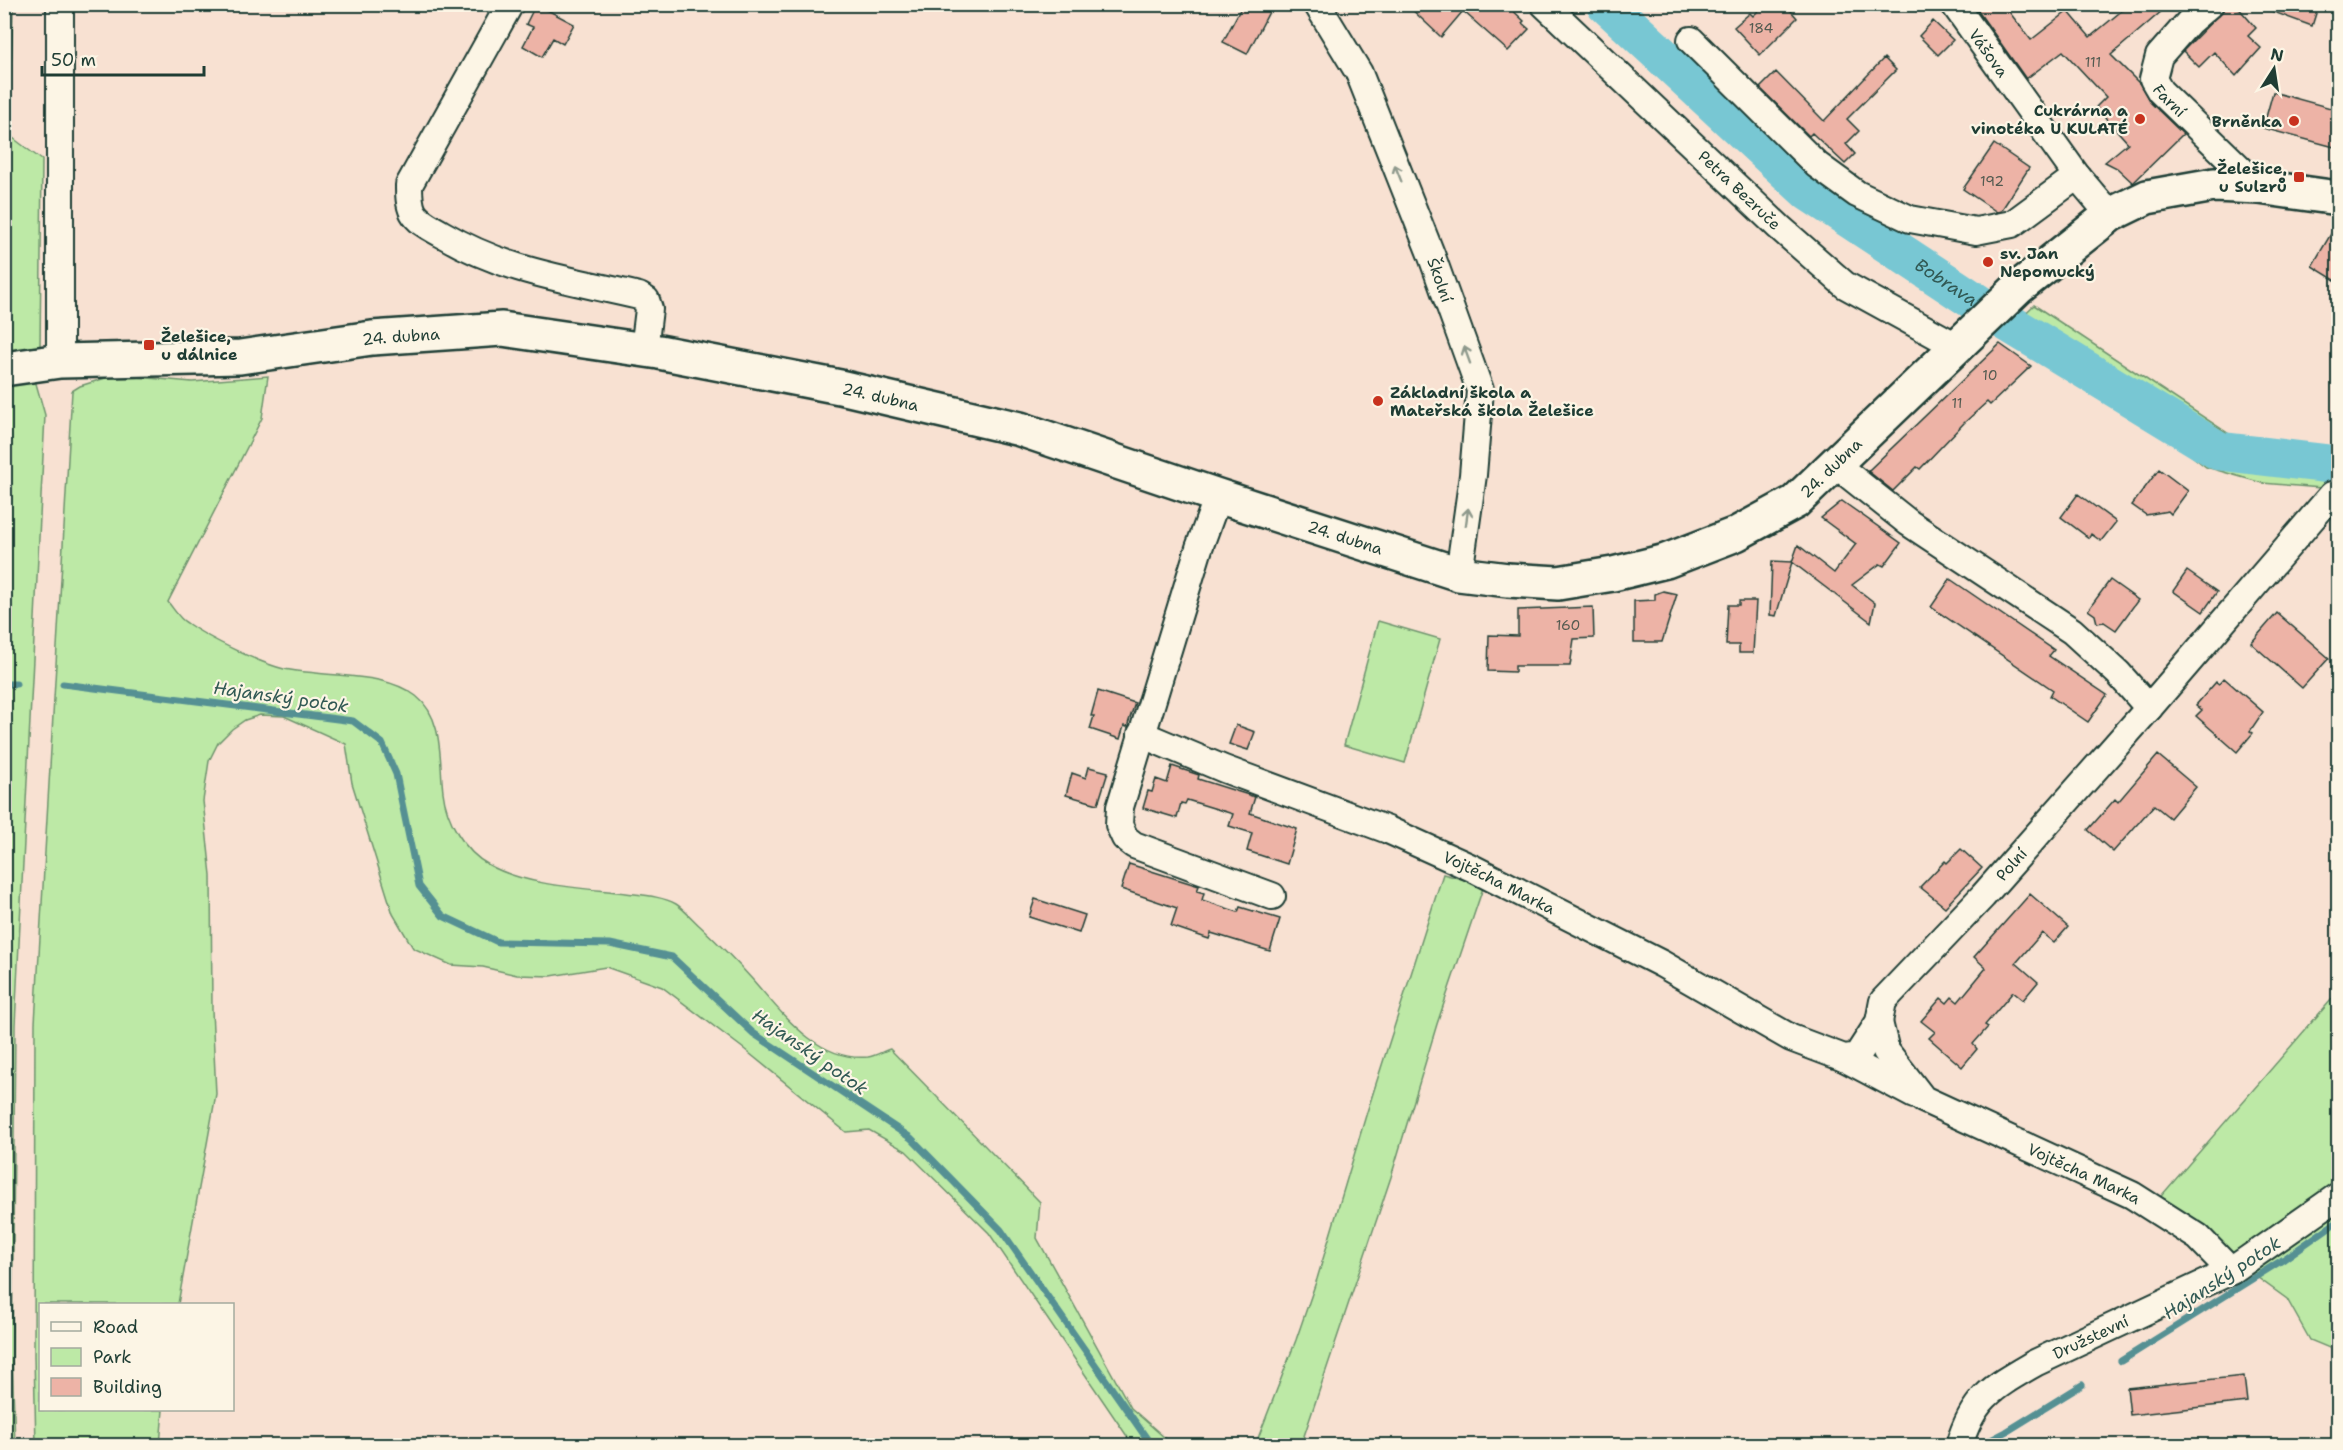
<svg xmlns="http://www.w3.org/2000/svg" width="2343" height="1450" font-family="'Shantell Sans',sans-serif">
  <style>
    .green { fill: #bde9a6; stroke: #6e936d; stroke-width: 1.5 }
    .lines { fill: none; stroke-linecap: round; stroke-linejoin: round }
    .stream { stroke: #549093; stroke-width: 7 }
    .river { stroke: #78c7d3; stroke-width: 39 }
    .building { fill: #edb3a6; stroke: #1f3d34; stroke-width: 1.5 }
    .street-casing { stroke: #1f3d34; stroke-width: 30 }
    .secondary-casing { stroke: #1f3d34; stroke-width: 38 }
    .street { stroke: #fcf5e5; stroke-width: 26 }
    .secondary { stroke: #fcf5e5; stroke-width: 33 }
    .oneway { stroke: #8e998c }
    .poi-dot { fill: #c8321e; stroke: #fcf5e5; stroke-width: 2 }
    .labels { text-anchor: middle; stroke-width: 4.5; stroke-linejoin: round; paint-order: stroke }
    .number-label { font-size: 14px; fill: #525a50 }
    .street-label { font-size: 16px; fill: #1f3d34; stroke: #fcf5e5 }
    .poi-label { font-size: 16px; font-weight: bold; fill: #1f3d34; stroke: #fcf5e5; text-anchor: end }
    .water-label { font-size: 18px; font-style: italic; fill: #315954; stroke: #fcf5e5 }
  </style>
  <rect width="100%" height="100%" fill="#f8e1d2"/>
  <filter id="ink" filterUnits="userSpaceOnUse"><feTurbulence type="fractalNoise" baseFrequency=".0167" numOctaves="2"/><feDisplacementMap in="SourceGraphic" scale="12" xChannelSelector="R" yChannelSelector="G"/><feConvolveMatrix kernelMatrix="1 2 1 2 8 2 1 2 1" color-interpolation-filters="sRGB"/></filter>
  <g filter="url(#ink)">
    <path class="green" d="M 13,4 L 9,135 L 42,160 L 40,348 L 5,352 L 4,5 Z
      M 2034,305 L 2232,436 L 2338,453 L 2338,511 L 2327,513 L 2333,489 L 2262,483 L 2206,467 L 2138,414 L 2006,332 Z
      M 115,375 L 192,382 L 268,376 L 262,418 L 168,602 C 174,609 179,619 187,623 C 208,638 259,663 284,669 C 294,671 306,672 316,673 C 348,677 389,675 416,696 C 444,718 439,759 443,792 C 446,819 464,852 489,865 C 526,886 583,888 626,893 C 641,895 662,896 676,904 C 684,909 692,919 700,926 C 718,943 736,961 752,979 C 782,1013 817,1062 868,1057 C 876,1056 883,1051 890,1049 L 1040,1202 L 1037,1238 L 1131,1408 L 1173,1445 L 1133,1445 L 989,1233 L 906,1151 L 869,1130 L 846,1132 L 744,1049 L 662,987 L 606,967 L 551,976 L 517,975 L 483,967 L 451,965 L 413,948 L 393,914 L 352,783 L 346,744 L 284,716 L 260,715 L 245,720 L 232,729 L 218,743 L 209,761 L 203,801 L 211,875 L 212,1010 L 216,1094 L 178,1304 L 40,1304 L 40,1410 L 163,1410 L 160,1445 L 36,1446 L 34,1356 L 35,1023 L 72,391 L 80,386 Z
      M 35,380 L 45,415 L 15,1025 L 12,1354 L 15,1446 L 4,1445 L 4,385 Z
      M 1378,621 L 1440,639 L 1405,763 L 1344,745 Z
      M 1443,874 L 1484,885 L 1437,1024 L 1391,1177 L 1301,1445 L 1255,1446 L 1296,1340 L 1317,1279 L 1367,1112 Z
      M 2338,992 L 2338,1360 L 2332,1349 L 2310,1340 L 2287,1299 L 2155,1203 Z"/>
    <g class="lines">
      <path class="stream" d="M 4,684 L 16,684
        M 63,684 L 353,721 L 382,743 L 396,774 L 419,886 L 443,916 L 498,942 L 610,944 L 672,957 L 753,1033 L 911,1138 L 1001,1230 L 1152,1446
        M 2121,1361 L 2284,1259 L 2338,1221
        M 1979,1446 L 2006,1432 L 2082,1385"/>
      <path class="river" id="s1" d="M 1606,4 L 1809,192 L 1997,316 L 2219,451 L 2338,465"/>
    </g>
    <path class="building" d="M 536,4 L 574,24 L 563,44 L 553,38 L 542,57 L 523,46 L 533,27 L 526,24 Z
      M 1243,4 L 1260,4 L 1270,10 L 1247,54 L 1223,42 Z
      M 1406,4 L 1506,4 L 1524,21 L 1522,23 L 1529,29 L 1508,51 L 1463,11 L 1441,37 Z
      M 1765,4 L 1785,4 L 1797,18 L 1760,55 L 1734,27 L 1750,13 L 1753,16 Z
      M 1973,4 L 2003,4 L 2031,40 L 2068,11 L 2090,37 L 2130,4 L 2170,4 L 2111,55 L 2140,84 L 2150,102 L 2183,134 L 2133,183 L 2117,168 L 2105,162 L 2128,143 L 2096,107 L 2106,97 L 2063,51 L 2026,79 Z
      M 2229,4 L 2235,4 L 2256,28 L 2248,36 L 2261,48 L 2236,76 L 2214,52 L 2199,67 L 2183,51 Z
      M 2260,4 L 2319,4 L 2312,26 L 2260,7 Z
      M 1933,21 L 1953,40 L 1938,55 L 1919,36 Z
      M 1884,58 L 1896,70 L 1847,119 L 1859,131 L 1846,144 L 1855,154 L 1845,164 L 1812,133 L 1809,136 L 1760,88 L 1776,72 L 1824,121 Z
      M 2273,92 L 2338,110 L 2338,148 L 2263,128 Z
      M 1994,144 L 2029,168 L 2001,211 L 1997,212 L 1963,189 Z
      M 2338,222 L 2338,282 L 2312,266 Z
      M 2000,344 L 2031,366 L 1990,405 L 1987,402 L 1964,423 L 1920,469 L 1917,467 L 1893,491 L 1868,471 Z
      M 2159,469 L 2188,491 L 2171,514 L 2168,511 L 2146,515 L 2132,505 Z
      M 2078,494 L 2116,522 L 2101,541 L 2091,534 L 2089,538 L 2061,517 Z
      M 1842,501 L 1901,543 L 1884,566 L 1880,564 L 1852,585 L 1875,603 L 1871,622 L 1792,562 L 1776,616 L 1770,615 L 1772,561 L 1792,562 L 1798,545 L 1834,573 L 1856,544 L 1821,518 Z
      M 2187,571 L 2217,592 L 2203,612 L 2173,591 Z
      M 1950,579 L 2054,650 L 2049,656 L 2107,695 L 2088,722 L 2050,696 L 2053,690 L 1931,607 Z
      M 2110,580 L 2138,600 L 2116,630 L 2104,622 L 2097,623 L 2095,615 L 2088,610 Z
      M 1663,591 L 1677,594 L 1662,642 L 1634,642 L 1634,601 L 1655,600 L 1655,594 Z
      M 1739,601 L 1756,601 L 1753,653 L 1739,653 L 1739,645 L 1726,645 L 1728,605 L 1739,605 Z
      M 1593,607 L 1594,638 L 1574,639 L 1570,666 L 1515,666 L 1515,672 L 1488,671 L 1489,635 L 1518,636 L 1518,610 Z
      M 2277,613 L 2329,658 L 2302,688 L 2251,643 Z
      M 2224,678 L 2263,712 L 2250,731 L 2253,733 L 2237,752 L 2196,716 L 2202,710 L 2196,705 L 2216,682 L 2219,684 Z
      M 1098,691 L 1135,703 L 1127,727 L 1124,726 L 1120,739 L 1090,729 L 1094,716 L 1091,716 Z
      M 1236,725 L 1255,732 L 1248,750 L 1229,744 Z
      M 2158,755 L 2196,787 L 2170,818 L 2154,805 L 2113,852 L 2088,830 L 2115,799 L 2118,802 Z
      M 1172,766 L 1199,775 L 1198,779 L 1255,797 L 1250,813 L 1297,829 L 1287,864 L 1247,851 L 1252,833 L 1229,826 L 1233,814 L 1187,800 L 1185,804 L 1181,803 L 1177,818 L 1143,808 L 1148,791 L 1152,792 L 1156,779 L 1167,783 Z
      M 1089,767 L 1108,772 L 1098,804 L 1066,795 L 1072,773 L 1086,778 Z
      M 1961,849 L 1982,868 L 1945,907 L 1920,887 L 1945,861 L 1947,863 Z
      M 1129,864 L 1199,886 L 1197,891 L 1204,893 L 1202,900 L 1238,912 L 1240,907 L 1280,919 L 1270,951 L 1211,933 L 1209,939 L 1171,926 L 1177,908 L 1121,889 Z
      M 2030,894 L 2068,927 L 2054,943 L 2042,933 L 2016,963 L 2038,982 L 2023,1000 L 2013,992 L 1985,1025 L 1988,1027 L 1973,1044 L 1977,1049 L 1962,1067 L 1929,1038 L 1935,1032 L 1921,1021 L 1941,998 L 1947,1003 L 1952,997 L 1958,1002 L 1986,968 L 1974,957 Z
      M 1035,899 L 1085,915 L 1079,933 L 1029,917 Z
      M 2244,1376 L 2247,1402 L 2130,1415 L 2127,1388 Z"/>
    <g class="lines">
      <g class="street-casing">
        <g id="street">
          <path d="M 510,4 L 409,185 C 409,194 409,204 413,212 C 419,223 432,228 442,234 C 507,272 567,279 639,296 L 646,300 L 649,309 L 644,350"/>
          <path id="s2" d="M 1317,4 L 1359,73 L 1431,254 L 1480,390 L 1473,475 L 1459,574"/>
          <path id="s3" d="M 1544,4 L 1779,227 L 1845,285 L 1958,347"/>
          <path id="s4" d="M 1954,4 L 2077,176 L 2110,215"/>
          <path id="s5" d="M 2210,4 L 2189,22 L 2159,56 L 2153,79 L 2160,91 L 2259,187"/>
          <path d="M 1691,40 L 1817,165 L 1857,194 L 1910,219 L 1976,231 L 2012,224 L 2077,176"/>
          <path d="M 60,361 L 60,4"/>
          <path d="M 1836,465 L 1909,523 L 2072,631 L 2118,673 L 2149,708"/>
          <path d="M 1218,496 L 1199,548 L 1120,807 L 1119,825 L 1125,838 L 1134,845 L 1272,896"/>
          <path id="s6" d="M 1141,734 L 1224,769 L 1388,830 L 1472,868 L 1662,964 L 1791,1038 L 1844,1058 L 1857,1056 L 1879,1022 L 1883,1001 L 1983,896 L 2149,708 L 2332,495"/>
          <path id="s7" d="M 1879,1022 L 1886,1051 L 1923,1099 L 2132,1195 L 2198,1237 L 2231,1271"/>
          <path d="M 1844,1058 L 1914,1095"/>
          <path id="s8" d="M 1959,1446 C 1973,1397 1994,1387 2035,1363 L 2231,1271 L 2338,1196"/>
        </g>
      </g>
      <g class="secondary-casing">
        <g id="secondary">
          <path id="s9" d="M 4,369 L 60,361 L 240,357 L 372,338 L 502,329 L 659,352 L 840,387 L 1020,429 L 1218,496 L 1459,574 L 1508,580 L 1558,583 L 1613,574 L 1666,561 L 1736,534 L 1795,502 L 2018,288 L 2110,215 L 2147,197 L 2214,185 L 2259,187 L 2338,198"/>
        </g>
      </g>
      <use href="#street" class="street"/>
      <use href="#secondary" class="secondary"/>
    </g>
    <defs><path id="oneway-shaft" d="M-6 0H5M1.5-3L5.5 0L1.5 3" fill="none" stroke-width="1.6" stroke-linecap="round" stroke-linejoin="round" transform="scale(1.5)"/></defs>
    <g class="oneway">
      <use href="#oneway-shaft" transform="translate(1398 173) rotate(-112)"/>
      <use href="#oneway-shaft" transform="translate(1467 355) rotate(-110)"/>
      <use href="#oneway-shaft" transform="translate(1467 517) rotate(-82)"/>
    </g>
  </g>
  <g class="poi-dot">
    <circle cx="2140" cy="119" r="6"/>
    <circle cx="2294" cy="121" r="6"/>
    <rect x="2293" y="171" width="12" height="12" rx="3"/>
    <circle cx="1988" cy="262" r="6"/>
    <rect x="143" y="339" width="12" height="12" rx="3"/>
    <circle cx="1378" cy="401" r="6"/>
  </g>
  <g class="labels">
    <g class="number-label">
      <text x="1761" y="33">184</text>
      <text x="2093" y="67">111</text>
      <text x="1992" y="186">192</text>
      <text x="1990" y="380">10</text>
      <text x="1957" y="408">11</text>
      <text x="1568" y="630">160</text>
    </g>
    <g class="street-label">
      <text dy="6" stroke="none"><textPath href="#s4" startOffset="60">Vášova</textPath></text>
      <text dy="6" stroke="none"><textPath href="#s5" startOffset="124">Farní</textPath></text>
      <text dy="6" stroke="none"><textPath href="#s3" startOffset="270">Petra Bezruče</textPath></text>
      <text dy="6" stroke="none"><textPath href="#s2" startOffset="303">Školní</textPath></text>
      <text dy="6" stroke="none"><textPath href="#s9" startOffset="399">24. dubna</textPath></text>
      <text dy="6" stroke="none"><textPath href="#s9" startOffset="885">24. dubna</textPath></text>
      <text dy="6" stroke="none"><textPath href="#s9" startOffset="1892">24. dubna</textPath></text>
      <text dy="6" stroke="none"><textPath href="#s9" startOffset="1371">24. dubna</textPath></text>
      <text dy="6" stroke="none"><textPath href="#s6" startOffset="1038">Polní</textPath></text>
      <text dy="6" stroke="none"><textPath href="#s6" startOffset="388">Vojtěcha Marka</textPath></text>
      <text dy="6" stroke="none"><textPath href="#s7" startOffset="268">Vojtěcha Marka</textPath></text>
      <text dy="6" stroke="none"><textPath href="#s8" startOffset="178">Družstevní</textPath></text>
    </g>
    <g class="poi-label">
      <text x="2128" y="116">Cukrárna a<tspan x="2128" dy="18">vinotéka U KULATÉ</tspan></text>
      <text x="2282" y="127">Brněnka</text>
      <text x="2287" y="174">Želešice,<tspan x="2287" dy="18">u Sulzrů</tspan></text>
      <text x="2000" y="259" text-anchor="start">sv. Jan<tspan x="2000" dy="18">Nepomucký</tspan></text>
      <text x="161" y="342" text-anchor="start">Želešice,<tspan x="161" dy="18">u dálnice</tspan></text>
      <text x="1390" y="398" text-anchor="start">Základní škola a<tspan x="1390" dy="18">Mateřská škola Želešice</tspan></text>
    </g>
    <g class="water-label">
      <text dy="6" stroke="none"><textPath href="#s1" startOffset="441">Bobrava</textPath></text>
      <text transform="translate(281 697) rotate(8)" y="6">Hajanský potok</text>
      <text transform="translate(810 1052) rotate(35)" y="6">Hajanský potok</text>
      <text transform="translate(2222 1278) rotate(-33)" y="6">Hajanský potok</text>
    </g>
  </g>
  <rect width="2343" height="1450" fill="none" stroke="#fcf5e5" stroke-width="24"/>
  <rect x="12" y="12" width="2319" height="1426" fill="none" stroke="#1f3d34" stroke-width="2" filter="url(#ink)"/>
  <rect x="39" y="1303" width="195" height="108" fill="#fcf5e5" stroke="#a4ab9e" stroke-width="1.5"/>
  <rect x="51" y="1322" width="30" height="9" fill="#fcf5e5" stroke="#a4ab9e" stroke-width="1.5"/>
  <text x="93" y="1333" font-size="18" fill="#1f3d34">Road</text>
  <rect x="51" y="1348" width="30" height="18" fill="#bde9a6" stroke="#a4ab9e" stroke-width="1.5"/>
  <text x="93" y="1363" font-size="18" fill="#1f3d34">Park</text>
  <rect x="51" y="1378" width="30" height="18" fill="#edb3a6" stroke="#a4ab9e" stroke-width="1.5"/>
  <text x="93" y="1393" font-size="18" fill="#1f3d34">Building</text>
  <g transform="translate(2274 69) rotate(12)" stroke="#fcf5e5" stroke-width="4.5" paint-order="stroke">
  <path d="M0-4.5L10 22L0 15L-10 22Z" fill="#1f3d34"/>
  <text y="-9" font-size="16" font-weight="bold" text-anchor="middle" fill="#1f3d34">N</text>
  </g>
  <path d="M42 66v9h162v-9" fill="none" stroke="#1f3d34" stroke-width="3"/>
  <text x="51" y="66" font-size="18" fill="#1f3d34" stroke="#fcf5e5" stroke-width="4.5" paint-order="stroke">50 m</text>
</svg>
